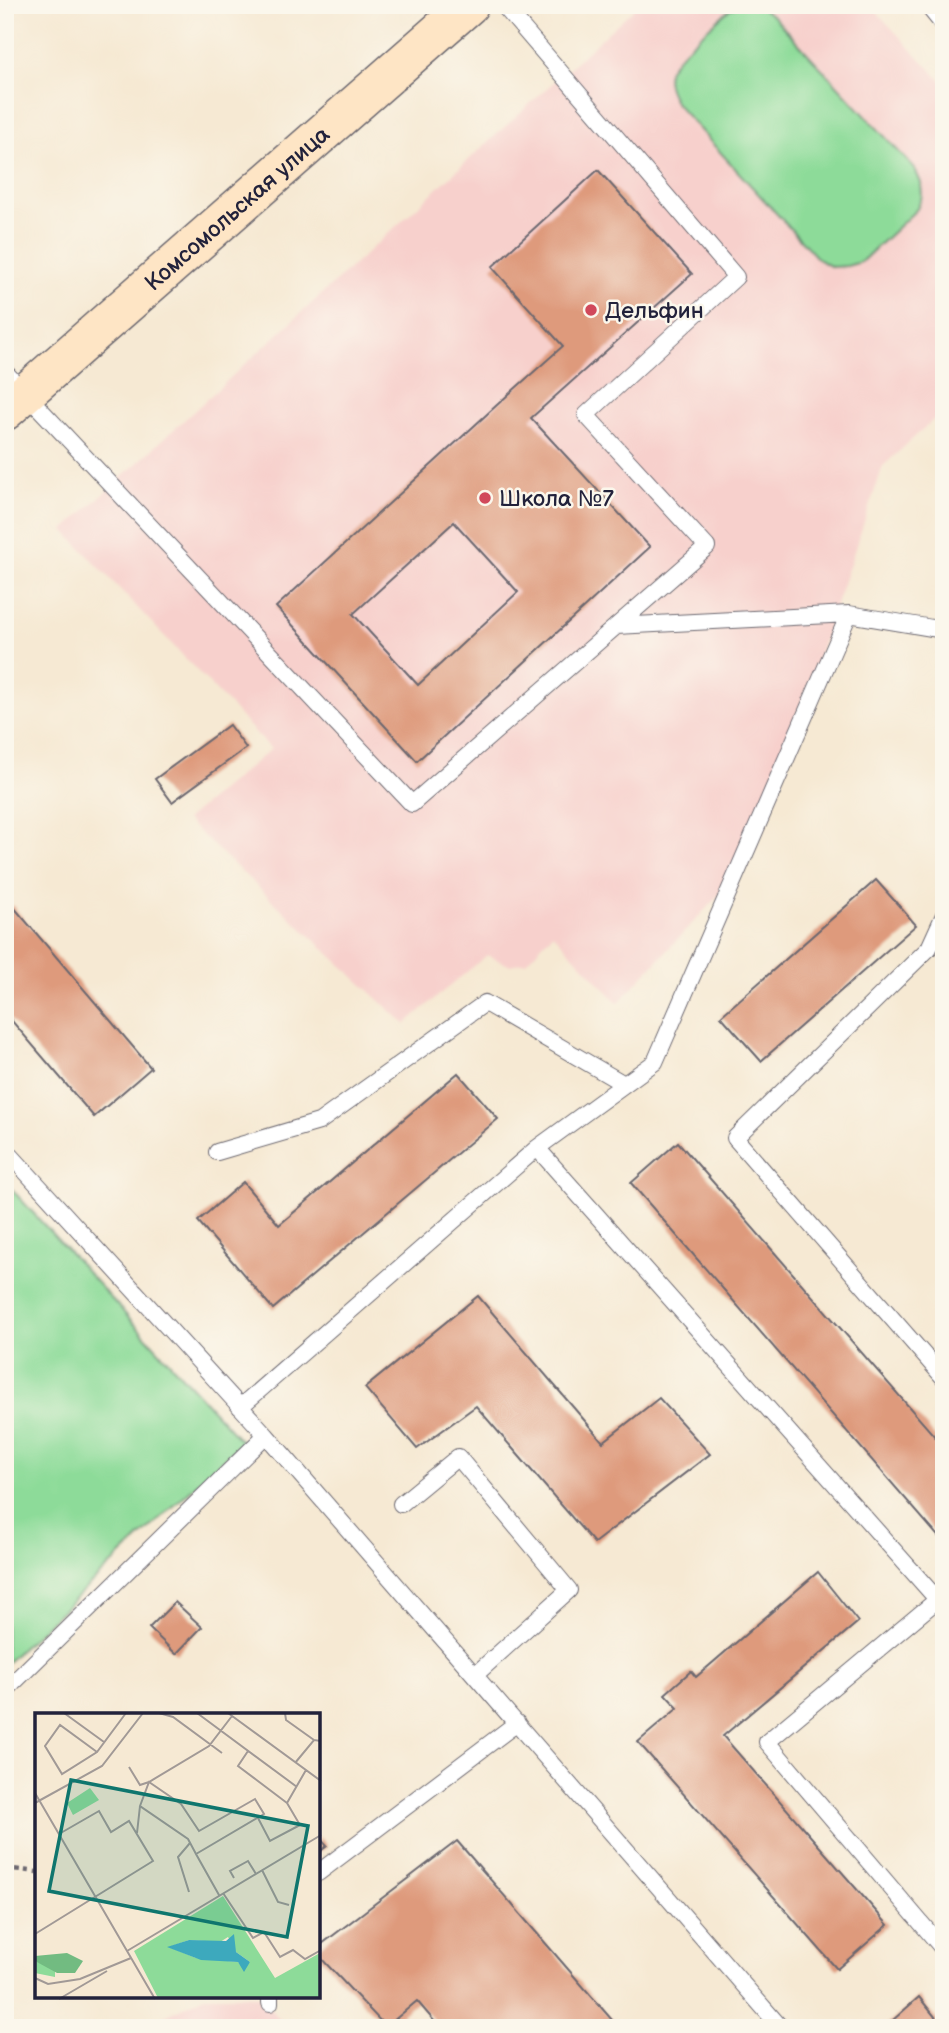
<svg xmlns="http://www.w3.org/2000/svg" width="949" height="2033" font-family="'Balsamiq Sans',sans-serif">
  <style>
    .built { fill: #f7d0cc }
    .green { fill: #8ddb99; stroke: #587e6a; stroke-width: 2 }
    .building { fill: #de9a7b; fill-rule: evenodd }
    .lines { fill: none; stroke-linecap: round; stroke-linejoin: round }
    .lane-casing { stroke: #6c6870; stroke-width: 18 }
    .secondary-casing { stroke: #6c6870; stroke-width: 41 }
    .path { stroke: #6c6870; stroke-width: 4.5; stroke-dasharray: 5 5; stroke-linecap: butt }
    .lane { stroke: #fff; stroke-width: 16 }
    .secondary { stroke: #fee5c5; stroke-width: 38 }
    .poi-dot { fill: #d1495b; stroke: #fbf7ec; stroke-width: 2.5 }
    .labels { text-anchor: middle; stroke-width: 5; stroke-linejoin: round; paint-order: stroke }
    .street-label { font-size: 23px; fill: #22223b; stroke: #fbf7ec }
    .poi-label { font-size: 23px; fill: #22223b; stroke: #fbf7ec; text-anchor: start }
    .inset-road { fill: none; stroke: #a19996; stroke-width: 2 }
    .view { fill: #0f766e; fill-opacity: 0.15; stroke: #0f766e; stroke-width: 3.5 }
    .inset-edge { fill: none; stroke: #22223b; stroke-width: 3.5 }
  </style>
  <rect width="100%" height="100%" fill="#fbf7ec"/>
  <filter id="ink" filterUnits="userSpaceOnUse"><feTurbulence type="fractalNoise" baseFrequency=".0143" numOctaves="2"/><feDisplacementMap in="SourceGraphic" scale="14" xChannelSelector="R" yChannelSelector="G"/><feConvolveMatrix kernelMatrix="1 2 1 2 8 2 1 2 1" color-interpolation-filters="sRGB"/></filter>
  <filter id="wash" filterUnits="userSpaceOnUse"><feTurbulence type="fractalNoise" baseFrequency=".00686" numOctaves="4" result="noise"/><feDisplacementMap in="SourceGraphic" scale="28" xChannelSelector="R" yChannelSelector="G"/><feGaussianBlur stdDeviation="1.57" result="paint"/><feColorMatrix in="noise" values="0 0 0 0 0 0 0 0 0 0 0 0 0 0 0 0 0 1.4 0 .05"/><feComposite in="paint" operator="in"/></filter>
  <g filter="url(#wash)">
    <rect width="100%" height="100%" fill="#f6e9d3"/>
    <path class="built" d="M 638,5 L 870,5 L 944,84 L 944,410 L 883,466 L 811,678 L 731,882 L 618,1003 L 553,933 L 526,962 L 509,965 L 487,955 L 405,1024 L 186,820 L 271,749 L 64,530 Z
      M 205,1996 L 260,1996 L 287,2028 L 136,2028 L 152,2023 Z"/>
    <path class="green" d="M 741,5 L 758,6 L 773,16 L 915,169 L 921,183 L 922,196 L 917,209 L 861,262 L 847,266 L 832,267 L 819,260 L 676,104 C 671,94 665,84 668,72 C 670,60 718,20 730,9 Z
      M 5,1182 L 242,1442 L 5,1664 Z"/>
    <g id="blocks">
      <path class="building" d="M 598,170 L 692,274 L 531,418 L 650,547 L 417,761 L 276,607 L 509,394 L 563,346 L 492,267 ZM 454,522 L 518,592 L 418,685 L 353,614 Z
        M 229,725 L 246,748 L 172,802 L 155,779 Z
        M 876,880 L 916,925 L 761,1061 L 721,1016 Z
        M 12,905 L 151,1068 L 94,1117 L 5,1013 L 5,911 Z
        M 458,1073 L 498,1119 L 273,1309 L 198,1221 L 243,1182 L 279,1225 Z
        M 678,1142 L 944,1447 L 944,1543 L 631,1183 Z
        M 478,1296 L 603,1442 L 659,1398 L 710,1454 L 594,1543 L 476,1406 L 417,1449 L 365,1388 Z
        M 818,1572 L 858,1622 L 723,1736 L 888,1925 L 837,1969 L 638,1742 L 678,1708 L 665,1694 L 691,1671 L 696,1677 Z
        M 175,1602 L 202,1627 L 176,1654 L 149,1628 Z
        M 318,1836 L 327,1846 L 318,1853 Z
        M 457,1841 L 619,2028 L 440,2028 L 417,2001 L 386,2027 L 318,1955 L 318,1947 Z
        M 919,1997 L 944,2028 L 884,2028 Z"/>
    </g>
  </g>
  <g filter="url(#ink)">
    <use href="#blocks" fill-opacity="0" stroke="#6c6870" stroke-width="2"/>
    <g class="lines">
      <g class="lane-casing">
        <path id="lane" d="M 927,5 L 944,26
          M 5,372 L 412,804 L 707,547 L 586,415 L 736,277 L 503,5
          M 616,626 L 849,614
          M 944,915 L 929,948 L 735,1138 L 944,1378
          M 537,1148 L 655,1062 L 849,614 L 944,630
          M 5,1149 L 266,1435 L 781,2028
          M 217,1152 L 319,1122 L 485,1003 L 624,1084
          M 240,1407 L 537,1148 L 944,1607
          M 401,1504 L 458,1457 L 569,1590 L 475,1675
          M 937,1600 L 767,1742 L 944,1950
          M 5,1691 L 266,1435
          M 318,1873 L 517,1723
          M 270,2003 L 270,1996"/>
      </g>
      <g class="secondary-casing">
        <g id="secondary">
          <path id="s1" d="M 5,411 L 469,5"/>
        </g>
      </g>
      <path class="path" d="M 5,1868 L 37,1872"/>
      <use href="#lane" class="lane"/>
      <use href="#secondary" class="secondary"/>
    </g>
  </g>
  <g class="poi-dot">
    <circle cx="591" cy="310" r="7"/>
    <circle cx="485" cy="498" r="7"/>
  </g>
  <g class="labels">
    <g class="street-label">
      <text dy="8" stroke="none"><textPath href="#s1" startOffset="308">Комсомольская улица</textPath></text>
    </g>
    <g class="poi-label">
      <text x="605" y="318">Дельфин</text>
      <text x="499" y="506">Школа №7</text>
    </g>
  </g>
  <g transform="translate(35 1713)">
    <rect width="285" height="285" fill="#f6e9d3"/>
    <path d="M 55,75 L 64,87 L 38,102 L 32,90 ZM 188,183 L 240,265 L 285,240 L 285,285 L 123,285 L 99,238 ZM 193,224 L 201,239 L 215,249 L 208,255 L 203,249 L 161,245 L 134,234 L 154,227 L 185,229 ZM 0,248 L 20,256 L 20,264 L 0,260 Z" fill="#8ddb99" fill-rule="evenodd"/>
    <path d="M 32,240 L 48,248 L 40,260 L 22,260 L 0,248 L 0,243 Z" fill="#72bb81"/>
    <path d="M 199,221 L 201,239 L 215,249 L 209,259 L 203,249 L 166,247 L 132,234 L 154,227 L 191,228 Z" fill="#3da9bd"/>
    <path class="inset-road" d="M 29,0 L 69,29M 124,0 L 138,4 L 187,40M 162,0 L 262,74M 193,0 L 286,68M 250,0 L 251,7 L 279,27M 213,38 L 203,53 L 252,90M 62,39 L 25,12 L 10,33 L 27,61 L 62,39 L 91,0M 260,50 L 279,27 L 286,28M 94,54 L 105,72 L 114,69 L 174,33 L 197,3M 0,80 L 120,286M 0,90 L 67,53 L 108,0M 223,105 L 235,128 L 265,112 L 252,90 L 271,57M 102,120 L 105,93M 161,141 L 153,126 L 105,93 L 114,69 L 146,91 L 164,118 L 220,86 L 229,101 L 161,141 L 184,182M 227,157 L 243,189 L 254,192M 199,165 L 195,158 L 213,148 L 221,161M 154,179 L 143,144 L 155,130M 188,180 L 218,225 L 229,219 L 245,244 L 258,237 L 270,246 L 286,237M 0,221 L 118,148 L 94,108 L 76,119 L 64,98 L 24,121M 92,238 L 286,122M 0,265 L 13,271 L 45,266 L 96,245M 24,286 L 72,258"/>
    <path class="view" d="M 36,67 L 273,113 L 252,224 L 14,178 Z"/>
    <rect width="285" height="285" class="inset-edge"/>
  </g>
  <rect width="949" height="2033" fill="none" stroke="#fbf7ec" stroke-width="28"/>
</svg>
